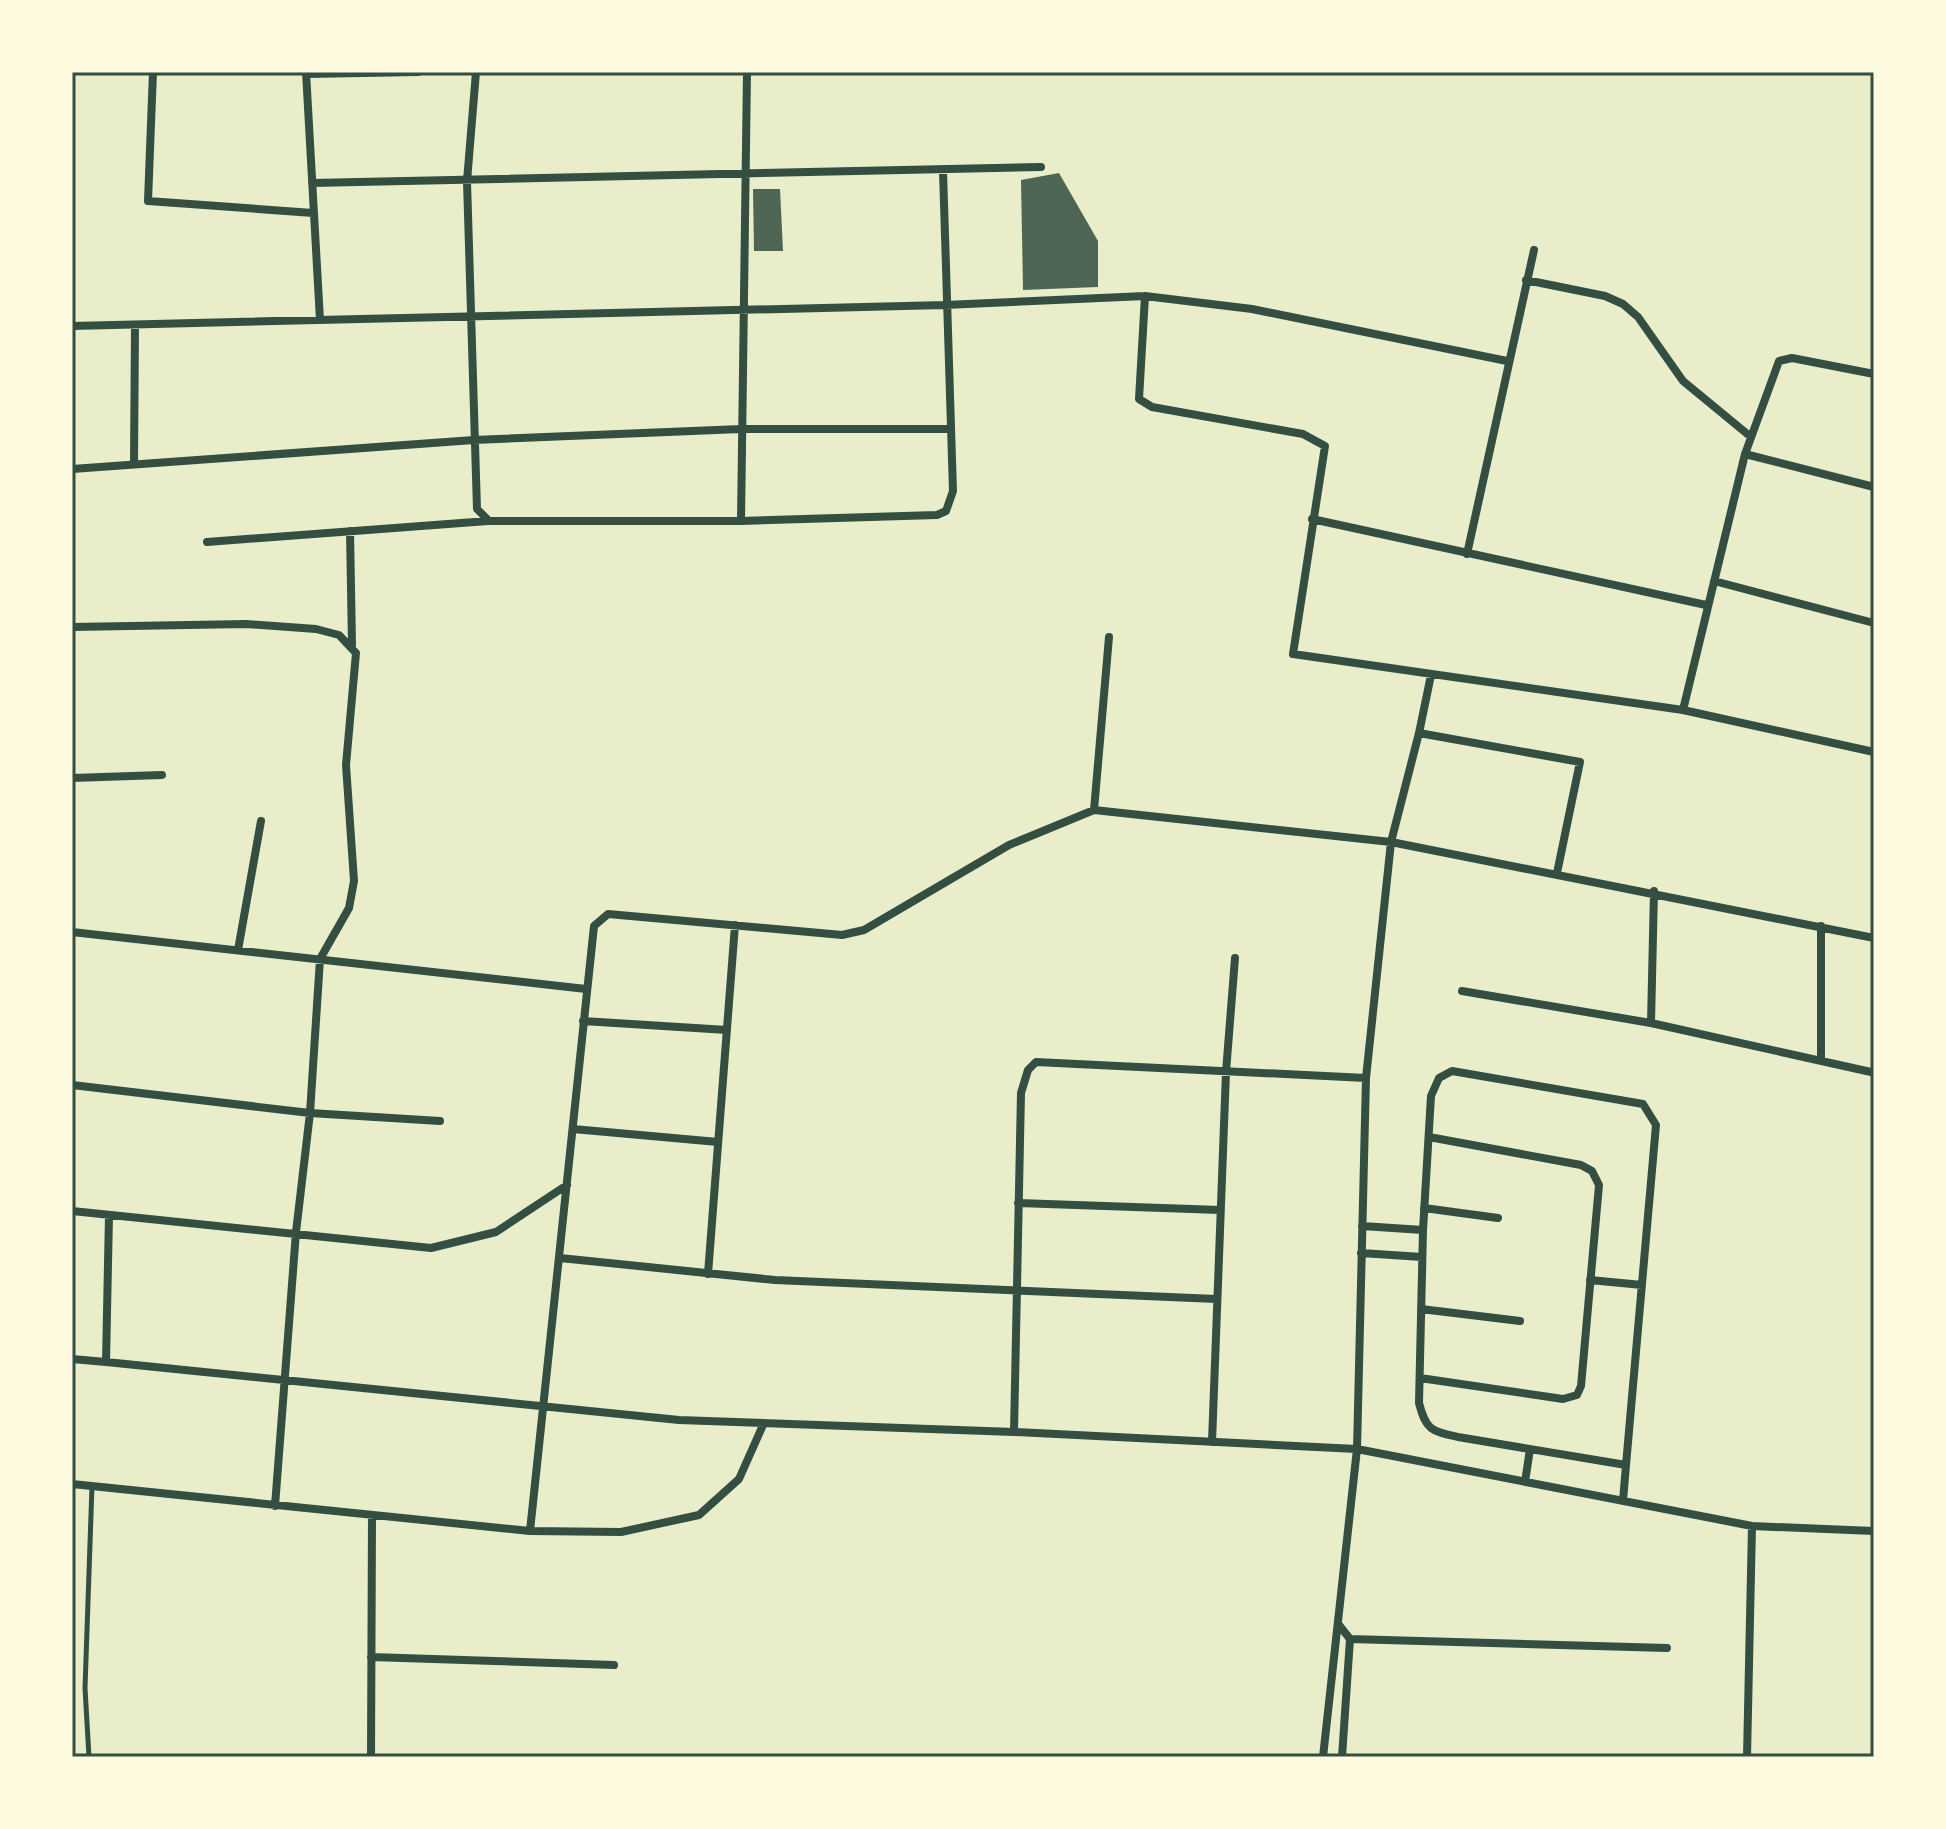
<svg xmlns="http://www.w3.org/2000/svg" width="1946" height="1829" font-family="'DejaVu Sans',sans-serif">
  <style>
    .building { fill: #4f6655 }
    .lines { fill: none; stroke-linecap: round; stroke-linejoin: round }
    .service { stroke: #344e41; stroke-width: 5 }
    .minor { stroke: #344e41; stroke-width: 8 }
    .neatline { fill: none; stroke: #344e41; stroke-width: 3 }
  </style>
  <rect width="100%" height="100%" fill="#e9edc9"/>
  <path class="building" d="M 1059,173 L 1098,241 L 1098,287 L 1023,290 L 1021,180 Z
    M 753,189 L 780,189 L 783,251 L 754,251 Z"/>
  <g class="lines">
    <path class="service" d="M 89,1757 L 85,1688 L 92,1486"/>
    <path class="minor" d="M 153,72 L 148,201 L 313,213
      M 306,72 L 320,320
      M 476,72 L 467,181 L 477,509 L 489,521 L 741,521 L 937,515 L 946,511 L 953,491 L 943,171
      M 306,74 L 418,72
      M 312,183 L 1041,167
      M 1526,280 L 1605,296 L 1623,304 L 1638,317 L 1683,381 L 1751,437
      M 1145,296 L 1252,309 L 1507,361
      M 72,326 L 945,305 L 1145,296 L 1139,399 L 1152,407 L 1303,434 L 1325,446 L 1293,654 L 1683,710 L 1874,752
      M 1745,454 L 1874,487
      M 134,464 L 135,325
      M 72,469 L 474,440 L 741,429 L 950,429
      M 1312,519 L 1706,605
      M 741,521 L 747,72
      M 350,531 L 352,645
      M 207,542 L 488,521
      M 1467,554 L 1534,250
      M 1714,581 L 1874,623
      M 72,627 L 246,624 L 316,629 L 339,635 L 356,653 L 346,765 L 354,881 L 349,908 L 320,959 L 310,1113 L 296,1232 L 275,1506
      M 1109,637 L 1094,810 L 1391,842 L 1874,938
      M 1431,675 L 1419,733 L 1580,762 L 1557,873
      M 1683,710 L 1745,454 L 1779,361 L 1792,358 L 1874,374
      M 72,778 L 162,775
      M 1821,926 L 1821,1060
      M 72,932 L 586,989
      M 238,950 L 261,821
      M 1462,991 L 1651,1023 L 1871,1072
      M 583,1021 L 727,1030
      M 1651,1023 L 1654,891
      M 72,1085 L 310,1113 L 440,1121
      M 573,1129 L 718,1142
      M 1018,1203 L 1220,1210
      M 1424,1208 L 1498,1218
      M 72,1211 L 431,1248 L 496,1232 L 567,1185
      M 109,1215 L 106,1362 L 679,1420 L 1014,1432 L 1357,1449 L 1752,1526 L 1874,1531
      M 1362,1226 L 1423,1230
      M 1361,1253 L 1422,1257
      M 560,1258 L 775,1280 L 1216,1299
      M 708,1274 L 735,925
      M 1590,1280 L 1642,1285
      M 1421,1309 L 1520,1321
      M 72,1359 L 106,1362
      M 1420,1378 L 1563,1399 L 1577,1395 L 1581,1386 L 1599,1185 L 1592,1171 L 1581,1165 L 1429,1137
      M 1014,1432 L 1021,1093 L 1028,1070 L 1036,1062 L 1366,1078
      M 1212,1442 L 1226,1072 L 1235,958
      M 1525,1482 L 1530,1449
      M 72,1484 L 530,1531 L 621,1532 L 699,1515 L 739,1479 L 763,1425
      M 1623,1501 L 1626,1465 L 1656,1125 L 1643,1104 L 1452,1071 L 1439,1078 L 1431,1096 L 1423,1230 L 1419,1403 C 1426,1430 1431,1431 1458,1437 L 1626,1465
      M 530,1531 L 594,926 L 608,914 L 842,935 L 864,930 L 1009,845 L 1094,810
      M 1339,1625 L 1350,1639 L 1342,1757
      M 1350,1639 L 1667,1648
      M 371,1657 L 614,1665
      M 371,1757 L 372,1516
      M 1323,1757 L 1357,1449 L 1366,1078 L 1391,842 L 1419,733
      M 1747,1757 L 1752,1526"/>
  </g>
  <rect width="1946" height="1829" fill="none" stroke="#fefae0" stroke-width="148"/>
  <rect x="74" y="74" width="1798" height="1681" class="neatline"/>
</svg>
